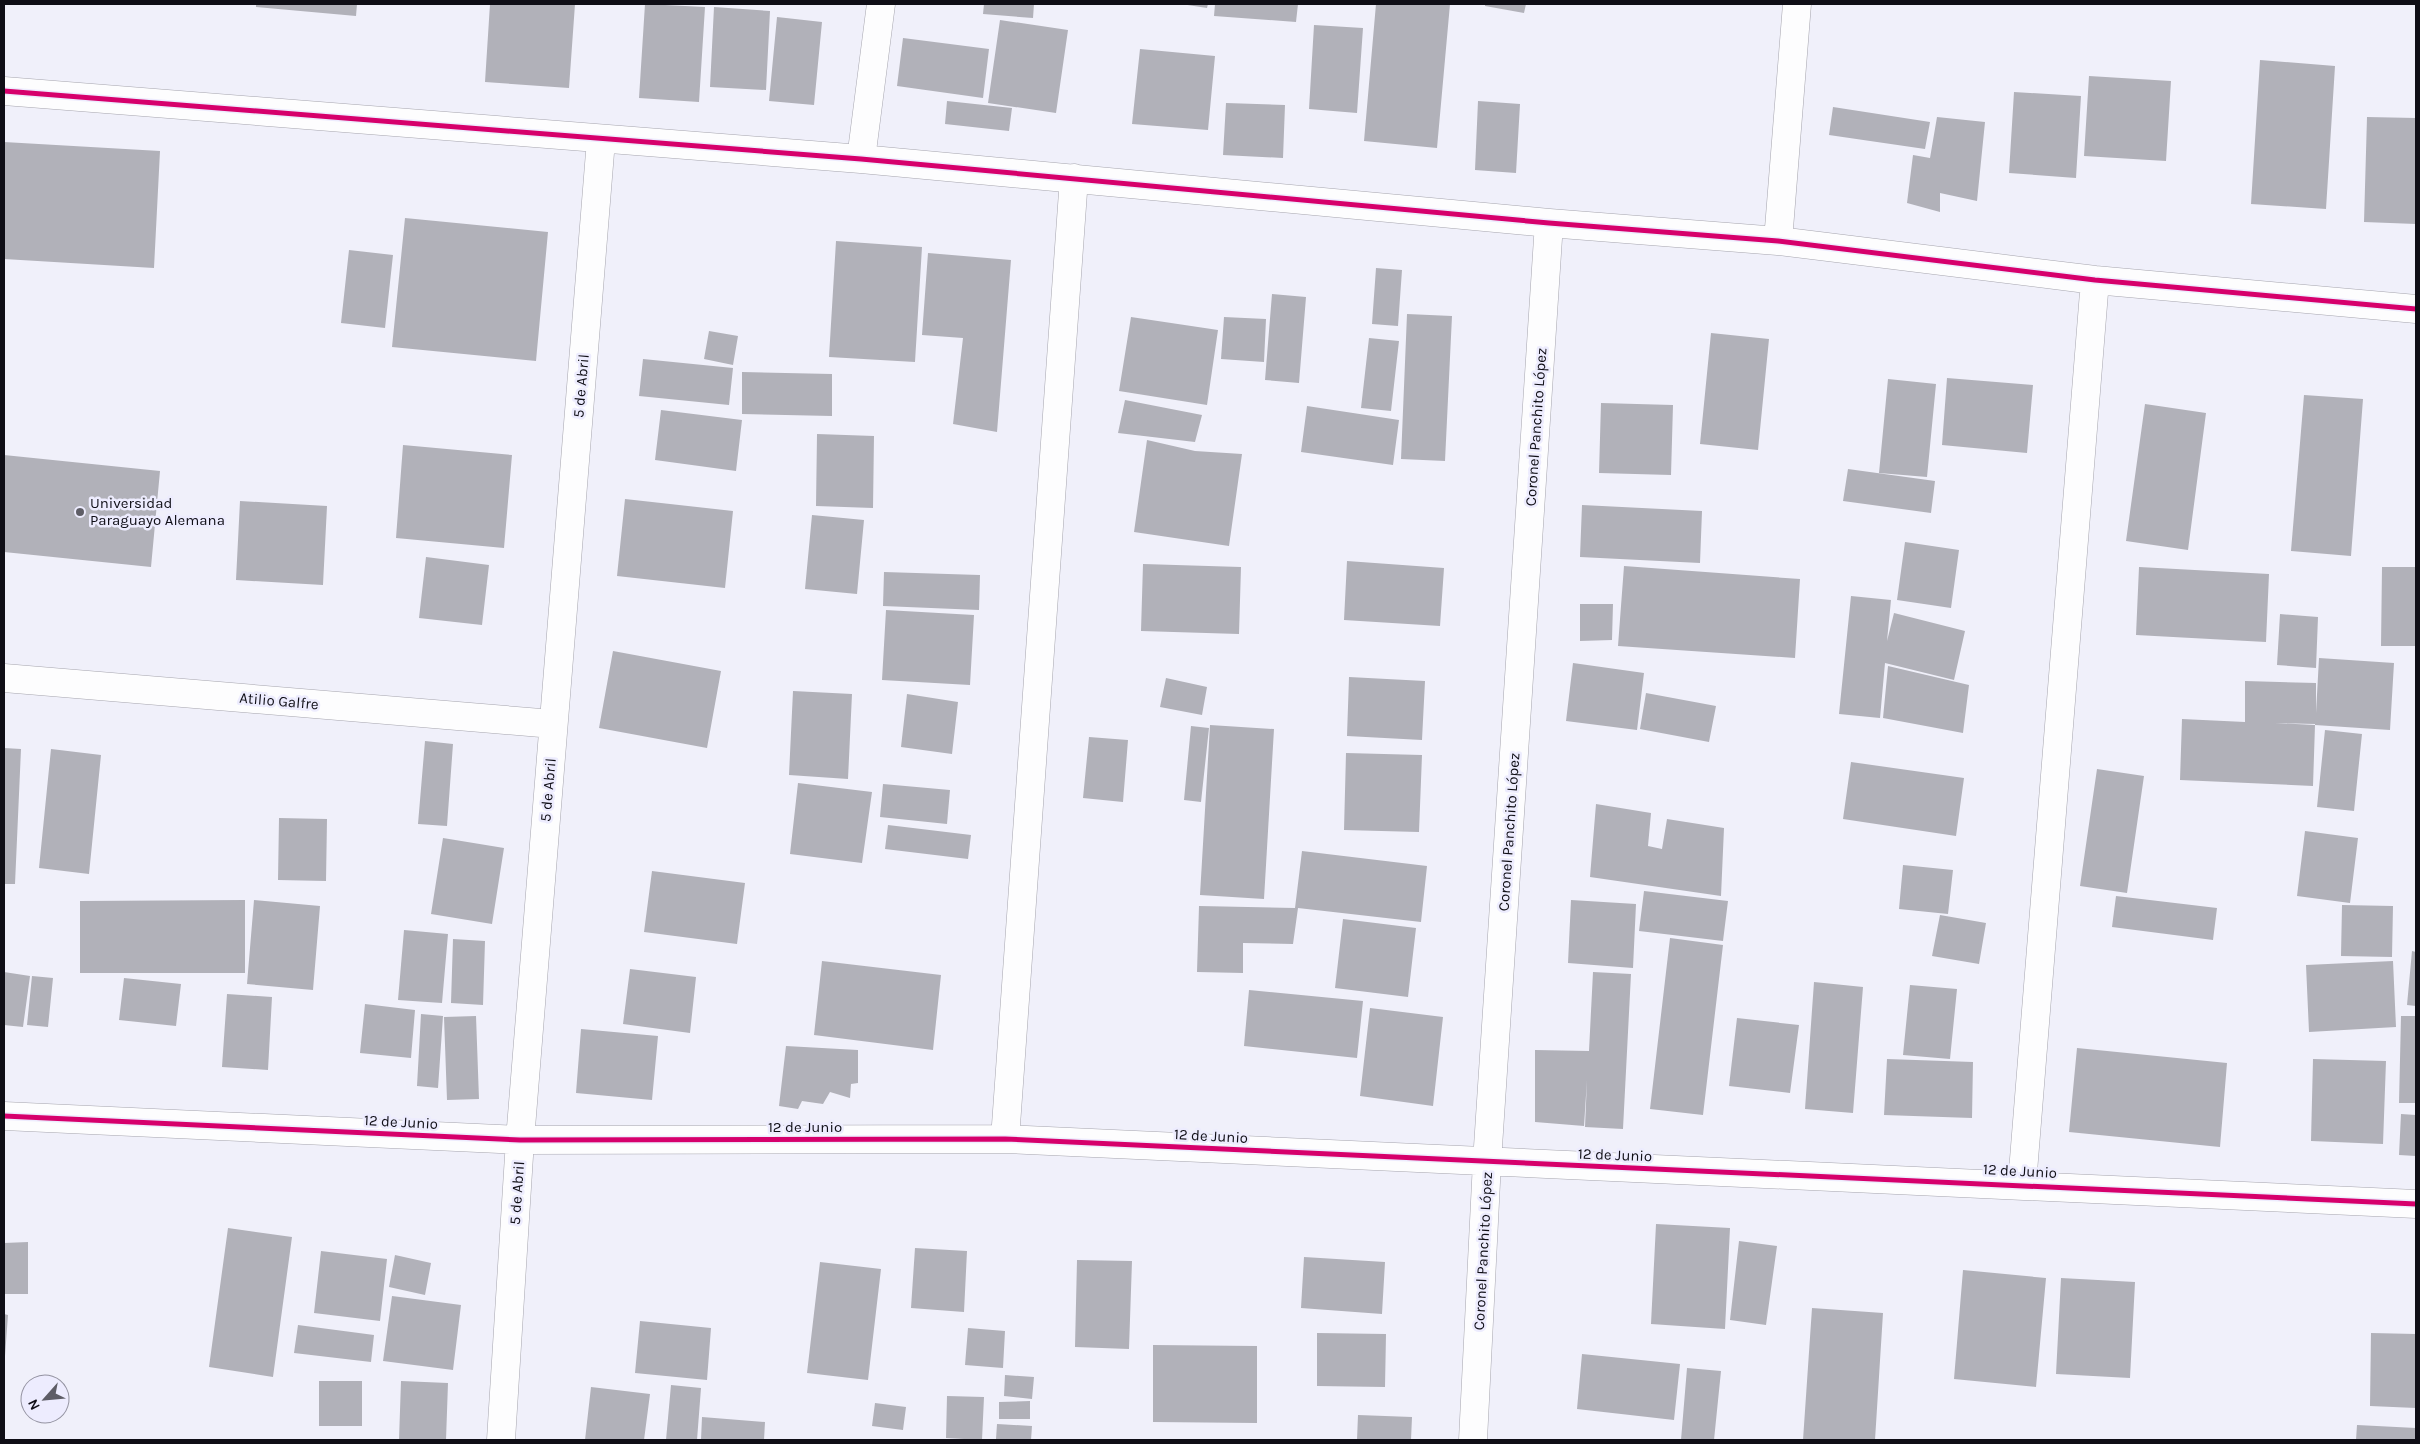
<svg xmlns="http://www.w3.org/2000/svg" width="2420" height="1444" font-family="Karla,sans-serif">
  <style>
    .building { fill: #b1b1b9; fill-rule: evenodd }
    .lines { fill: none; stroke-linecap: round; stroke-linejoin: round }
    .minor-casing { stroke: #a6a5ae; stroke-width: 29 }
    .minor { stroke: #fdfdfe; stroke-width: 28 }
    .cycleway-casing { stroke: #edecfe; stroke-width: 8 }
    .cycleway { stroke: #d6006c; stroke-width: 5 }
    .poi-dot { fill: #5e5d66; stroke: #edecfe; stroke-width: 2 }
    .labels { text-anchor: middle; stroke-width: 5; stroke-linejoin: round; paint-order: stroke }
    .street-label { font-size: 15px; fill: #0f0e16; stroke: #edecfe }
    .poi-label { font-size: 15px; fill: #0f0e16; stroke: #edecfe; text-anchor: start }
  </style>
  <rect width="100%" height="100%" fill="#f0f0fa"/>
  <path class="building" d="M 256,4 L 357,4 L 356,16 L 256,7 Z
    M 490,4 L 575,4 L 569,88 L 485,82 Z
    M 645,4 L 705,7 L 699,102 L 639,98 Z
    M 984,4 L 1034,4 L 1033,18 L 983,14 Z
    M 1181,4 L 1208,4 L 1207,8 Z
    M 1215,4 L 1298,4 L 1296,22 L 1214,16 Z
    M 1376,4 L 1450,4 L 1437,148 L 1364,141 Z
    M 1485,4 L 1526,4 L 1524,13 L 1485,6 Z
    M 714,7 L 770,11 L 766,90 L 710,87 Z
    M 777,17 L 822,22 L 814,105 L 769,101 Z
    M 1000,20 L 1068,30 L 1056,113 L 988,103 Z
    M 1314,25 L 1363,28 L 1357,113 L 1309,109 Z
    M 903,38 L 989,49 L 983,98 L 897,86 Z
    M 1140,49 L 1215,56 L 1208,130 L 1132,124 Z
    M 2260,60 L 2335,66 L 2326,209 L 2251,204 Z
    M 2089,76 L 2171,81 L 2166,161 L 2084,156 Z
    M 2014,92 L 2081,96 L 2076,178 L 2009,173 Z
    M 947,101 L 1012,108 L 1009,131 L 945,124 Z
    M 1478,101 L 1520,104 L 1516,173 L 1475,170 Z
    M 1226,103 L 1285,105 L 1283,158 L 1223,155 Z
    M 1833,107 L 1930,122 L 1925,149 L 1829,135 Z
    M 1937,117 L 1985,122 L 1977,201 L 1940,193 L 1940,212 L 1907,203 L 1913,155 L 1930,158 Z
    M 2367,117 L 2416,118 L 2416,224 L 2364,222 Z
    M 4,142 L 160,151 L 154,268 L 4,259 Z
    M 405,218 L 548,232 L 536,361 L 392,347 Z
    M 836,241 L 922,247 L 915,362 L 829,357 Z
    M 349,250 L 393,255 L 385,328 L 341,323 Z
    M 928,253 L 1011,260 L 997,432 L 953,424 L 963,338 L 922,335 Z
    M 1376,268 L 1402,270 L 1398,326 L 1372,324 Z
    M 1272,294 L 1306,297 L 1299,383 L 1265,380 Z
    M 1407,314 L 1452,316 L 1445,461 L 1401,459 Z
    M 1131,317 L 1218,330 L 1207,405 L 1119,391 Z
    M 1224,317 L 1266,319 L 1264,362 L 1221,359 Z
    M 709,331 L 738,336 L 733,365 L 704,359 Z
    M 1711,333 L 1769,339 L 1758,450 L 1700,444 Z
    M 1369,338 L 1399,341 L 1391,411 L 1361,408 Z
    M 643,359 L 733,368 L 729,405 L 639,396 Z
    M 742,372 L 832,374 L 832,416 L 742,414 Z
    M 1947,378 L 2033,385 L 2027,453 L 1942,445 Z
    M 1888,379 L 1936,384 L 1927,477 L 1879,473 Z
    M 2304,395 L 2363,399 L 2351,556 L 2291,551 Z
    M 1125,400 L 1202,415 L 1195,442 L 1118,433 Z
    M 1601,403 L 1673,405 L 1671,475 L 1599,473 Z
    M 2145,404 L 2206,413 L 2188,550 L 2126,541 Z
    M 1307,406 L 1399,420 L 1393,465 L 1301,452 Z
    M 661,410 L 742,420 L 736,471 L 655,460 Z
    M 817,434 L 874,436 L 873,508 L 816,506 Z
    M 1147,440 L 1195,451 L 1242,454 L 1229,546 L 1134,532 Z
    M 403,445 L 512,455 L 504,548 L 396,538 Z
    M 4,455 L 160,471 L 151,567 L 4,552 Z
    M 1848,469 L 1935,481 L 1931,513 L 1843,501 Z
    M 625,499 L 733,511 L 725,588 L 617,576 Z
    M 240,501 L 327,506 L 323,585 L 236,580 Z
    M 1582,505 L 1702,511 L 1700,563 L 1580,557 Z
    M 812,515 L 864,520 L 857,594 L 805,589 Z
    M 1905,542 L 1959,550 L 1951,608 L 1897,600 Z
    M 426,557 L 489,565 L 482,625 L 419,618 Z
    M 1347,561 L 1444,568 L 1440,626 L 1344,620 Z
    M 1143,564 L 1241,567 L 1239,634 L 1141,631 Z
    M 1624,566 L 1800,579 L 1795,658 L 1618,646 Z
    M 2139,567 L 2269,574 L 2266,642 L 2136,635 Z
    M 2382,567 L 2416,567 L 2416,646 L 2381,646 Z
    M 884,572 L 980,575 L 979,610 L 883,606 Z
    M 1851,596 L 1891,600 L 1887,641 L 1894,613 L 1965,631 L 1954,680 L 1885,663 L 1880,718 L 1839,714 Z
    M 1580,604 L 1613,604 L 1612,640 L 1580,641 Z
    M 886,610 L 974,615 L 970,685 L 882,680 Z
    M 2280,614 L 2318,617 L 2316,668 L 2277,665 Z
    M 613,651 L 721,671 L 707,748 L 599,728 Z
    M 2319,658 L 2394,663 L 2390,730 L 2315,725 L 2313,786 L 2180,780 L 2182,719 L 2245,722 L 2245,681 L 2316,683 L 2316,713 ZM 2275,723 L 2315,724 L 2315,725 Z
    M 1573,663 L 1644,673 L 1637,730 L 1566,721 Z
    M 1888,666 L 1969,685 L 1963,733 L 1883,718 Z
    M 1349,677 L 1425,681 L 1422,740 L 1347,736 Z
    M 1166,678 L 1207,687 L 1202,715 L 1160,707 Z
    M 793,691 L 852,694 L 848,779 L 789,775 Z
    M 1646,693 L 1716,706 L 1709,742 L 1640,729 Z
    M 907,694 L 958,702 L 952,754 L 901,747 Z
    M 1210,725 L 1274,729 L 1264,899 L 1200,895 Z
    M 1191,726 L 1209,728 L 1201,802 L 1184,800 Z
    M 2325,730 L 2362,734 L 2354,811 L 2317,807 Z
    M 1089,737 L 1128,740 L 1123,802 L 1083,798 Z
    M 425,741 L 453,744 L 447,826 L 418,824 Z
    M 4,748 L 21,749 L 15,884 L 4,884 Z
    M 51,749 L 101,755 L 89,874 L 39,868 Z
    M 1346,753 L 1422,755 L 1419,832 L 1344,830 Z
    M 1851,762 L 1964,778 L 1956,836 L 1843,819 Z
    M 2097,769 L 2144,776 L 2127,893 L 2080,886 Z
    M 798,783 L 872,792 L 862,863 L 790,854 Z
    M 883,784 L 950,790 L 947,824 L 880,817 Z
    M 1596,804 L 1651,813 L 1648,846 L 1662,849 L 1667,819 L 1724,828 L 1721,896 L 1590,877 Z
    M 279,818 L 327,819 L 326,881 L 278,880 Z
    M 888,825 L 971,835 L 968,859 L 885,849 Z
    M 2305,831 L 2358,838 L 2350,903 L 2297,896 Z
    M 443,838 L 504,848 L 492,924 L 431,914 Z
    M 1302,851 L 1427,866 L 1421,922 L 1298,908 L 1293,944 L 1243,943 L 1243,973 L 1197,972 L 1199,906 L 1295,908 Z
    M 1903,865 L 1953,870 L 1948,914 L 1899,909 Z
    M 652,871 L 745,883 L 737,944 L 644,932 Z
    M 1644,891 L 1728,901 L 1723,941 L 1639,931 Z
    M 2116,896 L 2217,908 L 2213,940 L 2112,927 Z
    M 245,900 L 245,973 L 80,973 L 80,901 Z
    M 254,900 L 320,906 L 313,990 L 247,984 Z
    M 1571,900 L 1636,904 L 1633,968 L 1568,963 Z
    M 2342,905 L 2393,906 L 2392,957 L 2341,956 Z
    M 1940,915 L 1986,923 L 1979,964 L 1932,956 Z
    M 1343,919 L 1416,928 L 1408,997 L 1335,988 Z
    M 404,930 L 448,934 L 442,1003 L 398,1000 Z
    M 1670,938 L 1723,945 L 1703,1115 L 1650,1109 Z
    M 453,939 L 485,941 L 483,1005 L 451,1003 Z
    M 2412,951 L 2416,952 L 2416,1006 L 2407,1005 Z
    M 822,961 L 941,975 L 933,1050 L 814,1035 Z
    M 2393,961 L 2396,1027 L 2309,1032 L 2306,965 Z
    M 630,969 L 696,977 L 690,1033 L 623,1024 Z
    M 4,972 L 30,976 L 23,1027 L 4,1025 Z
    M 1593,972 L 1631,974 L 1623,1129 L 1585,1127 L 1587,1080 L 1584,1126 L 1535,1122 L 1535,1050 L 1589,1051 Z
    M 32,976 L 53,978 L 48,1027 L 27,1025 Z
    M 124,978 L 181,984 L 176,1026 L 119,1020 Z
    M 1814,982 L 1863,987 L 1853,1113 L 1805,1109 Z
    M 1910,985 L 1957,989 L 1950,1059 L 1903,1055 Z
    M 1249,990 L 1363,1001 L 1357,1058 L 1244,1046 Z
    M 227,994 L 272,997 L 268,1070 L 222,1067 Z
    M 365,1004 L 415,1010 L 411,1058 L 360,1053 Z
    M 1370,1008 L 1443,1017 L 1433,1106 L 1360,1096 Z
    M 421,1014 L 443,1016 L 438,1088 L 417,1086 Z
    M 476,1016 L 479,1099 L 447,1100 L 444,1017 Z
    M 2401,1016 L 2416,1016 L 2416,1103 L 2399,1103 Z
    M 1737,1018 L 1799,1025 L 1790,1093 L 1729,1086 Z
    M 581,1029 L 658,1036 L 652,1100 L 576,1093 Z
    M 786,1046 L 858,1050 L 858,1083 L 851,1084 L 850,1098 L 830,1092 L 823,1104 L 802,1101 L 798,1109 L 779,1106 Z
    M 2077,1048 L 2227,1063 L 2220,1147 L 2069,1132 Z
    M 1887,1059 L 1973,1062 L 1972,1118 L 1884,1115 Z
    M 2313,1059 L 2386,1061 L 2383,1144 L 2311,1141 Z
    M 2401,1114 L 2416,1115 L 2416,1156 L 2399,1155 Z
    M 1656,1224 L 1730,1228 L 1725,1329 L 1651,1324 Z
    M 228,1228 L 292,1237 L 273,1377 L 209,1367 Z
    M 1739,1241 L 1777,1246 L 1766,1325 L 1730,1320 Z
    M 28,1242 L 28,1294 L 4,1294 L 4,1243 Z
    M 915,1248 L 967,1251 L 964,1312 L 911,1308 Z
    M 321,1251 L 387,1259 L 380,1321 L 314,1313 Z
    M 395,1255 L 431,1263 L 425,1295 L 389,1287 Z
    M 1304,1257 L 1385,1262 L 1382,1314 L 1301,1308 Z
    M 1077,1260 L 1132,1261 L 1129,1349 L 1075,1347 Z
    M 820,1262 L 881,1269 L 868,1380 L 807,1373 Z
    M 1963,1270 L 2046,1278 L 2036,1387 L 1954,1379 Z
    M 2061,1278 L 2135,1282 L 2130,1378 L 2056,1374 Z
    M 392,1296 L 461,1305 L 453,1370 L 383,1361 Z
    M 1812,1308 L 1883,1313 L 1875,1440 L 1803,1440 Z
    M 4,1314 L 8,1315 L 5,1356 L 4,1356 Z
    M 640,1321 L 711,1328 L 707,1380 L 635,1373 Z
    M 298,1325 L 374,1335 L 371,1362 L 294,1353 Z
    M 968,1328 L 1005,1331 L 1003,1368 L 965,1365 Z
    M 1317,1333 L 1386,1334 L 1385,1387 L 1317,1386 Z
    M 2371,1333 L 2416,1334 L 2416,1408 L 2370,1406 Z
    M 1153,1345 L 1257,1346 L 1257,1423 L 1153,1422 Z
    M 1582,1354 L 1680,1364 L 1674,1420 L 1577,1409 Z
    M 1687,1368 L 1721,1371 L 1714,1440 L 1681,1440 Z
    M 1005,1375 L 1034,1377 L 1032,1399 L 1004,1396 Z
    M 319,1381 L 362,1381 L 362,1426 L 319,1426 Z
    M 401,1381 L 448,1383 L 446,1440 L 399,1440 Z
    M 671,1385 L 701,1388 L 697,1440 L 666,1440 Z
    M 591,1387 L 650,1394 L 644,1440 L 585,1440 Z
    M 947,1396 L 984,1397 L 982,1440 L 946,1438 Z
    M 1030,1401 L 1030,1419 L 999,1419 L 999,1402 Z
    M 875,1403 L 906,1407 L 903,1430 L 872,1426 Z
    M 1358,1415 L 1412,1417 L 1411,1440 L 1357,1440 Z
    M 702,1417 L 765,1422 L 764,1440 L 701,1440 Z
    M 997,1424 L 1032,1426 L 1031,1440 L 996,1439 Z
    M 2357,1425 L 2416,1428 L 2416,1440 L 2356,1440 Z"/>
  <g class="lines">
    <g class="minor-casing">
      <path id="minor" d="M 4,91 L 861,159 L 1549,223 L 1778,241 L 2095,280 L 2416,309
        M 861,159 L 881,4
        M 1778,241 L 1797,4
        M 4,678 L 553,724
        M 4,1116 L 520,1140 L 1005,1139 L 2416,1204
        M 1005,1139 L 1074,178
        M 2022,1184 L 2095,280
        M 501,1440 L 520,1140 L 601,140
        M 1473,1440 L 1487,1162 L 1549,223"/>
    </g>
    <use href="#minor" class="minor"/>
    <g class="cycleway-casing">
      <path id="cycleway" d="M 4,91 L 861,159 L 1549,223 L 1778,241 L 2095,280 L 2416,309
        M 4,1116 L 520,1140 L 1005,1139 L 2416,1204"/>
    </g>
    <use href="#cycleway" class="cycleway"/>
  </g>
  <circle class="poi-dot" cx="80" cy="512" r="5"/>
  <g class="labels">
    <g class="street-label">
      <text transform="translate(581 386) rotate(-85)" y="5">5 de Abril</text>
      <text transform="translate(1536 427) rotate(-86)" y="5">Coronel Panchito López</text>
      <text transform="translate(279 701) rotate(5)" y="5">Atilio Galfre</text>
      <text transform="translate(548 790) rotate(-85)" y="5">5 de Abril</text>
      <text transform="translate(1509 832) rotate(-86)" y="5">Coronel Panchito López</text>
      <text transform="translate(401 1122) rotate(3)" y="5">12 de Junio</text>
      <text x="805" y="1132">12 de Junio</text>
      <text transform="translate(1211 1136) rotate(3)" y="5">12 de Junio</text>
      <text transform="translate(1615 1155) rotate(2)" y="5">12 de Junio</text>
      <text transform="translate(2020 1171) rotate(3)" y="5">12 de Junio</text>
      <text transform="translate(517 1193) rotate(-86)" y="5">5 de Abril</text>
      <text transform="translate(1483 1251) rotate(-87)" y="5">Coronel Panchito López</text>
    </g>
    <g class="poi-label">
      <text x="90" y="508">Universidad<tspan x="90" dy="17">Paraguayo Alemana</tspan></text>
    </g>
  </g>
  <rect width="2420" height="1444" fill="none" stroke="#0f0e16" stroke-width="10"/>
  <g transform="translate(45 1399) rotate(243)"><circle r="24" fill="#edecfe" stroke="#9493a1"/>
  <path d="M0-4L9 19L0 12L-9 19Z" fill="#5e5d66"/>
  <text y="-8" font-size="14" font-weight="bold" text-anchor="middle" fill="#0f0e16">N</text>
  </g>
</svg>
